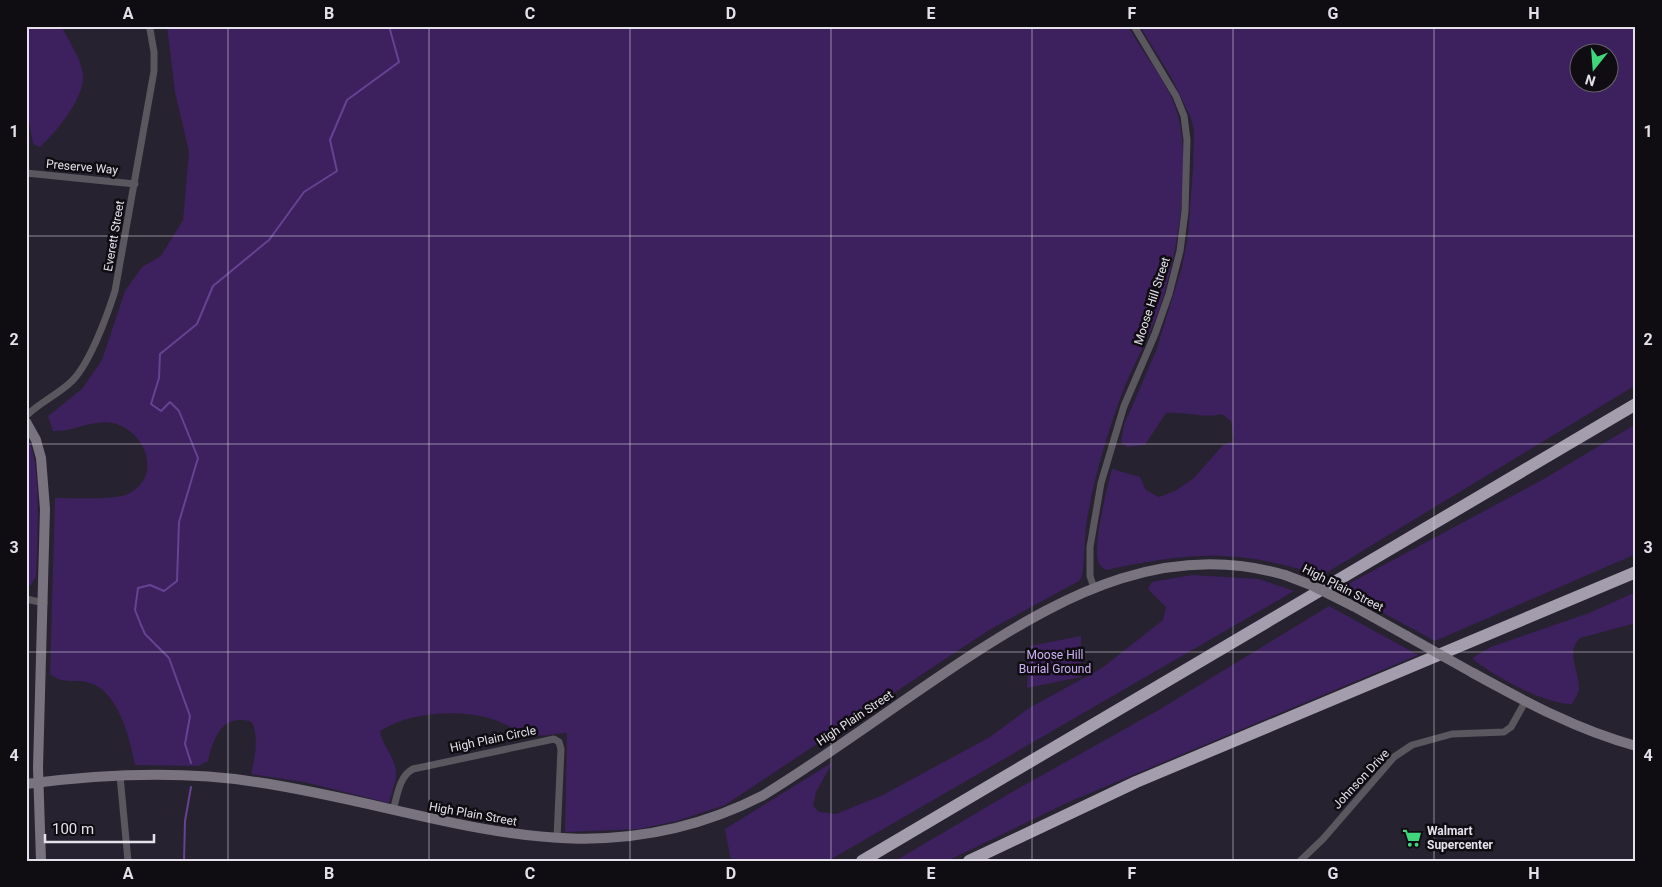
<svg xmlns="http://www.w3.org/2000/svg" width="1662" height="887" font-family="Roboto,sans-serif">
  <style>
    .green { fill: #3d205e; fill-rule: evenodd }
    .lines { fill: none; stroke-linecap: round; stroke-linejoin: round }
    .stream { stroke: #664392; stroke-width: 2 }
    .street { stroke: #5a575e; stroke-width: 7 }
    .secondary { stroke: #78737f; stroke-width: 10 }
    .highway { stroke: #a39dae; stroke-width: 12 }
    .secondary-bridge { stroke: #78737f; stroke-width: 10 }
    .grid { fill: none; stroke: #e4e1ea; stroke-width: 1; stroke-opacity: 0.55 }
    .labels { text-anchor: middle; stroke-width: 5; stroke-linejoin: round; paint-order: stroke }
    .street-label { font-size: 12px; fill: #e4e1ea; stroke: #0f0c12 }
    .park-label { font-size: 12px; fill: #cdb3f5; stroke: #0f0c12 }
    .poi-label { font-size: 12px; font-weight: bold; fill: #e4e1ea; stroke: #0f0c12; text-anchor: start }
    .neatline { fill: none; stroke: #e4e1ea; stroke-width: 2 }
    .grid-label { font-size: 16px; text-anchor: middle; font-weight: bold; fill: #e4e1ea }
  </style>
  <rect width="100%" height="100%" fill="#27222f"/>
  <path class="green" d="M 26,26 L 61,26 C 68,39 83,62 83,76 C 84,99 56,132 40,147 L 33,144 L 26,103 Z
    M 167,26 L 1128,26 C 1144,56 1171,85 1179,119 C 1191,175 1177,259 1158,313 C 1145,346 1127,376 1116,410 C 1104,445 1093,483 1087,520 C 1084,538 1085,557 1082,576 L 1079,581 L 989,630 L 725,805 L 677,821 L 639,829 L 565,832 L 567,733 C 557,733 543,737 533,735 C 521,733 502,722 489,718 C 457,709 408,712 380,731 C 382,746 395,756 396,772 C 397,781 391,794 389,803 L 304,782 L 251,774 C 255,757 259,738 252,722 C 222,713 214,737 208,761 L 198,766 L 135,765 C 130,740 119,692 90,683 C 74,678 66,686 50,674 L 55,498 C 71,498 116,500 128,494 C 163,477 146,431 113,423 C 92,419 74,432 53,431 L 48,416 L 82,389 L 102,360 L 125,291 L 142,267 L 161,256 L 183,220 L 189,152 L 175,92 Z
    M 1140,26 L 1636,26 L 1636,385 L 1321,576 C 1238,548 1190,552 1106,570 C 1105,569 1100,566 1100,565 C 1090,551 1108,486 1112,469 L 1140,477 L 1146,490 L 1159,497 L 1175,491 L 1194,478 L 1223,445 L 1234,441 L 1231,421 L 1222,414 C 1205,419 1185,411 1166,413 L 1145,445 L 1127,447 L 1121,442 L 1124,425 L 1156,351 L 1182,267 L 1188,236 L 1193,168 L 1194,131 L 1191,118 L 1171,77 ZM 1610,52 L 1610,82 L 1580,82 L 1580,52 Z
    M 1636,424 L 1636,554 L 1435,641 L 1339,589 L 1542,480 Z
    M 26,434 C 43,463 37,542 36,576 L 31,585 L 26,587 Z
    M 1192,575 L 1259,579 L 1294,591 L 828,861 L 731,861 L 725,829 L 833,762 L 816,792 L 813,806 L 819,812 L 836,814 L 883,795 L 990,737 L 1029,708 L 1102,668 L 1163,620 L 1166,607 L 1148,589 L 1152,582 Z
    M 1636,592 L 1636,623 L 1580,638 C 1565,653 1580,672 1579,690 C 1578,694 1574,700 1572,704 C 1545,704 1492,676 1472,658 L 1491,647 L 1589,613 Z
    M 1329,606 L 1418,655 L 1071,801 L 947,861 L 895,861 L 1012,792 L 1157,711 Z
    M 1081,636 L 1081,677 L 1027,688 L 1030,646 Z"/>
  <g class="lines">
    <path class="stream" d="M 191,763 L 185,744 L 190,716 L 169,658 L 145,634 L 141,625 L 135,610 L 138,588 L 150,585 L 164,591 L 177,581 L 179,522 L 198,458 L 179,411 L 170,402 L 161,411 L 151,404 L 159,378 L 160,354 L 197,324 L 213,286 L 269,240 L 304,192 L 337,171 L 330,140 L 347,100 L 399,62 L 389,26
      M 184,861 L 185,821 L 191,787"/>
    <path class="street" d="M 26,173 L 135,184
      M 26,416 C 40,402 59,394 72,381 C 90,363 107,316 115,291 L 154,71 L 154,52 L 150,29
      M 1094,588 L 1090,576 L 1090,547 L 1101,483 L 1124,406 L 1155,334 L 1169,294 L 1180,251 L 1185,211 L 1187,140 L 1184,116 L 1176,96 L 1134,26
      M 26,599 L 44,603
      M 120,776 L 128,861
      M 393,811 C 397,797 399,776 413,769 L 554,739 L 559,742 L 561,749 L 557,838
      M 1300,861 L 1323,839 L 1394,757 L 1412,745 L 1452,734 L 1504,732 L 1511,727 L 1525,702"/>
    <path class="secondary" d="M 26,422 L 36,440 L 41,458 L 45,509 L 38,768 L 41,861
      M 1353,606 L 1407,636
      M 1473,673 C 1526,702 1577,730 1636,746
      M 26,784 C 103,774 180,770 256,782 C 435,808 584,887 762,796 C 834,752 902,700 973,654 C 1069,592 1168,541 1285,575"/>
    <path class="highway" d="M 862,861 L 1636,404
      M 969,861 L 1136,782 L 1636,572"/>
    <path class="secondary-bridge" d="M 1285,575 L 1311,585 L 1353,606
      M 1407,636 L 1473,673"/>
  </g>
  <path class="grid" d="M 228,26 L 228,861M 429,26 L 429,861M 630,26 L 630,861M 831,26 L 831,861M 1032,26 L 1032,861M 1233,26 L 1233,861M 1434,26 L 1434,861M 26,236 L 1636,236M 26,444 L 1636,444M 26,652 L 1636,652"/>
  <defs>
    <g id="supermarket-bare" transform="scale(1.5)"><path d="M-6-5.5h2.5l.6 2H6L4.5 2H-2.5L-4.4-4H-6ZM-1.5 3.2a1.3 1.3 0 1 0 .1 0ZM3 3.2a1.3 1.3 0 1 0 .1 0Z" fill="#40d77c" stroke="#0f0c12" stroke-width="2.5" paint-order="stroke"/></g>
  </defs>
  <g fill-rule="evenodd">
    <use href="#supermarket-bare" x="1412" y="838"/>
  </g>
  <g class="labels">
    <g class="street-label">
      <text transform="translate(82 167) rotate(5)" y="4">Preserve Way</text>
      <text transform="translate(114 236) rotate(-80)" y="4">Everett Street</text>
      <text transform="translate(1152 301) rotate(-72)" y="4">Moose Hill Street</text>
      <text transform="translate(1343 588) rotate(27)" y="4">High Plain Street</text>
      <text transform="translate(855 718) rotate(-34)" y="4">High Plain Street</text>
      <text transform="translate(493 739) rotate(-12)" y="4">High Plain Circle</text>
      <text transform="translate(1361 779) rotate(-47)" y="4">Johnson Drive</text>
      <text transform="translate(473 814) rotate(10)" y="4">High Plain Street</text>
    </g>
    <g class="park-label">
      <text x="1055" y="659">Moose Hill<tspan x="1055" dy="14">Burial Ground</tspan></text>
    </g>
    <g class="poi-label">
      <text x="1427" y="835">Walmart<tspan x="1427" dy="14">Supercenter</tspan></text>
    </g>
  </g>
  <rect width="1662" height="887" fill="none" stroke="#0f0c12" stroke-width="55"/>
  <g transform="translate(1594 68) rotate(197)"><circle r="24" fill="#0f0c12" stroke="#646168"/>
  <path d="M0-4L9 19L0 12L-9 19Z" fill="#40d77c"/>
  <text y="-8" font-size="14" font-weight="bold" text-anchor="middle" fill="#e4e1ea">N</text>
  </g>
  <path d="M45 834v8h109v-8" fill="none" stroke="#e4e1ea" stroke-width="2.5"/>
  <text x="52" y="834" font-size="15" fill="#e4e1ea" stroke="#0f0c12" stroke-width="4" paint-order="stroke">100 m</text>
  <rect x="28" y="28" width="1606" height="832" class="neatline"/>
  <g class="grid-label">
    <text x="128" y="19">A</text>
    <text x="329" y="19">B</text>
    <text x="530" y="19">C</text>
    <text x="731" y="19">D</text>
    <text x="931" y="19">E</text>
    <text x="1132" y="19">F</text>
    <text x="1333" y="19">G</text>
    <text x="1534" y="19">H</text>
    <text x="14" y="137">1</text>
    <text x="1648" y="137">1</text>
    <text x="14" y="345">2</text>
    <text x="1648" y="345">2</text>
    <text x="14" y="553">3</text>
    <text x="1648" y="553">3</text>
    <text x="14" y="761">4</text>
    <text x="1648" y="761">4</text>
    <text x="128" y="879">A</text>
    <text x="329" y="879">B</text>
    <text x="530" y="879">C</text>
    <text x="731" y="879">D</text>
    <text x="931" y="879">E</text>
    <text x="1132" y="879">F</text>
    <text x="1333" y="879">G</text>
    <text x="1534" y="879">H</text>
  </g>
</svg>
